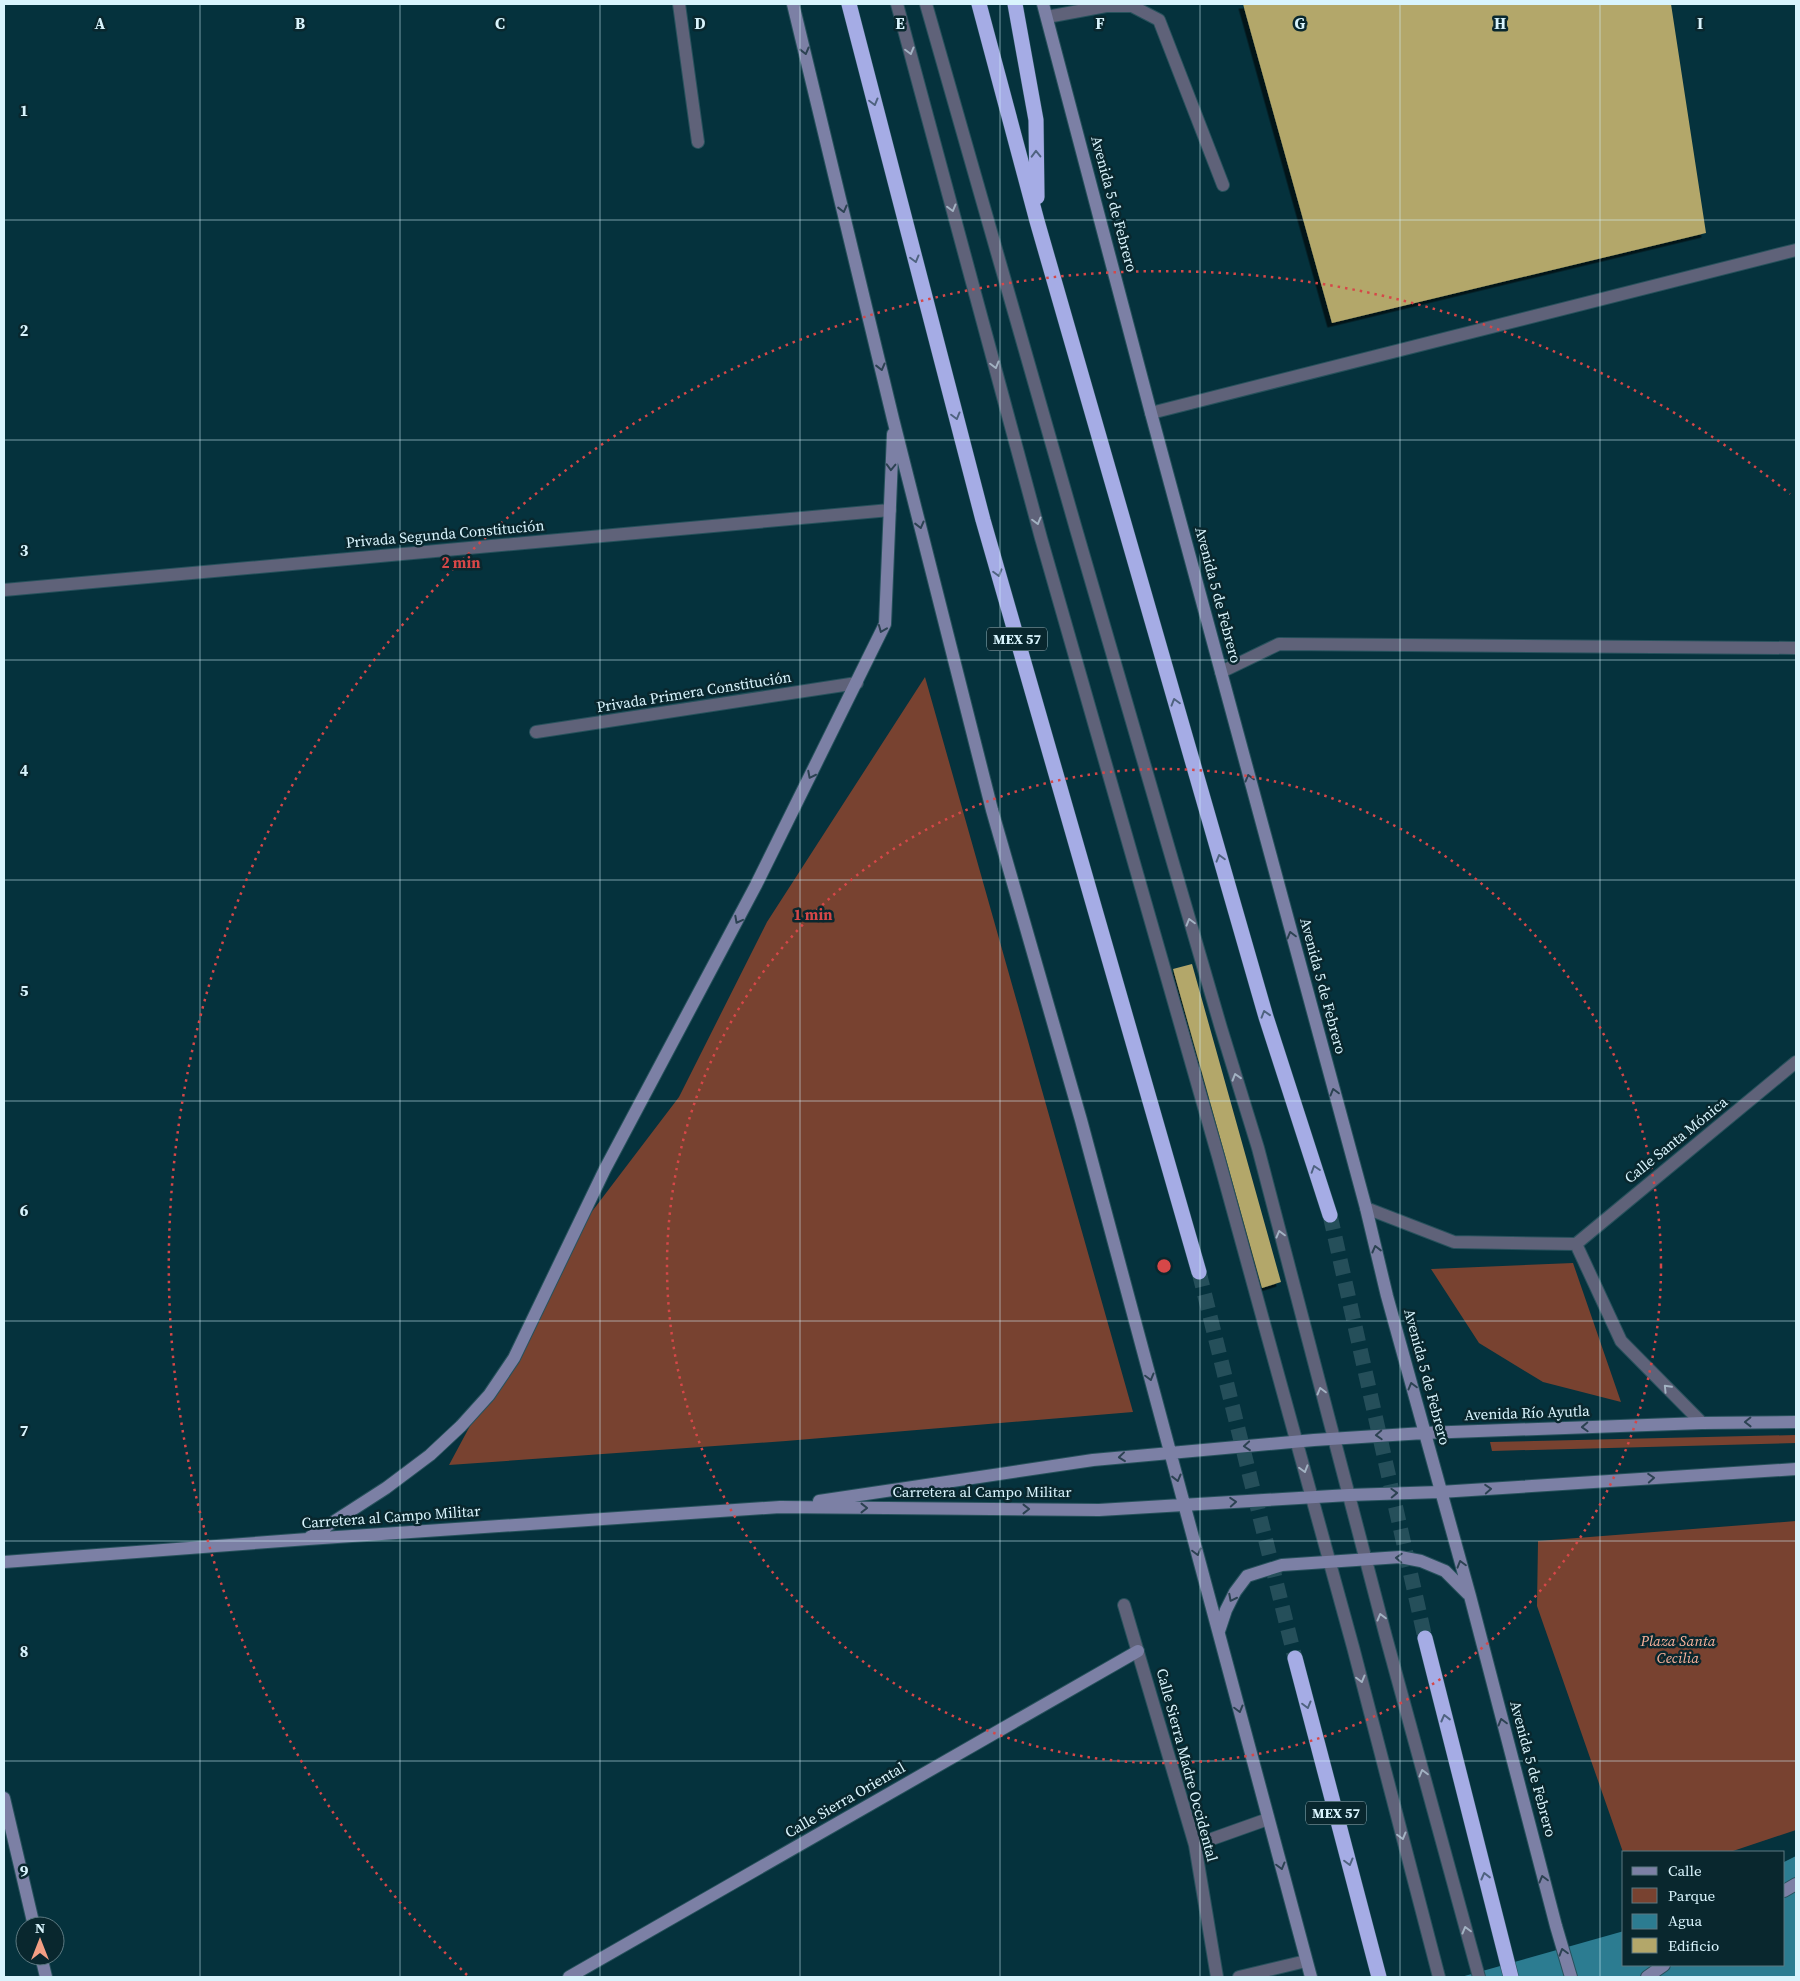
<svg xmlns="http://www.w3.org/2000/svg" width="1800" height="1981" font-family="'Source Serif 4',serif">
  <style>
    .green { fill: #784230 }
    .water { fill: #2c7c91 }
    .building { fill: #b3a76a; filter: url(#shadow) }
    .lines { fill: none; stroke-linecap: round; stroke-linejoin: round }
    .highway-tunnel { stroke: #254f5a; stroke-width: 15; stroke-dasharray: 15 8; stroke-linecap: butt }
    .lane-casing { stroke: #27515c; stroke-width: 14 }
    .street-casing { stroke: #27515c; stroke-width: 14 }
    .secondary-casing { stroke: #27515c; stroke-width: 14 }
    .highway-casing { stroke: #27515c; stroke-width: 16 }
    .lane { stroke: #5f6279; stroke-width: 12 }
    .street { stroke: #5f6279; stroke-width: 12 }
    .secondary { stroke: #7c80a5; stroke-width: 12 }
    .highway { stroke: #a5ace5; stroke-width: 15 }
    .oneway { stroke: #2c4252 }
    .oneway2 { stroke: #a2b2c2 }
    .oneway3 { stroke: #4f6380 }
    .grid { fill: none; stroke: #d9f4fd; stroke-width: 1; stroke-opacity: 0.55 }
    .ring { fill: none; stroke: #d64748; stroke-width: 2.5; stroke-dasharray: 2.5 5 }
    .labels { text-anchor: middle; stroke-width: 5; stroke-linejoin: round; paint-order: stroke }
    .shield { fill: #09272e; stroke: #9bb6bf; stroke-width: 1 }
    .shield-label { font-size: 14px; font-weight: bold; fill: #d9f4fd }
    .street-label { font-size: 15px; fill: #d9f4fd; stroke: #09272e }
    .park-label { font-size: 15px; font-style: italic; fill: #f9b29b; stroke: #09272e }
    .grid-label { font-size: 16px; text-anchor: middle; font-weight: bold; fill: #d9f4fd; stroke: #09272e; stroke-width: 5; stroke-linejoin: round; paint-order: stroke }
    .centre { fill: #d64748; stroke: #09272e; stroke-width: 2.5 }
    .ring-label { font-size: 15px; text-anchor: middle; font-weight: bold; fill: #d64748; stroke: #09272e; stroke-width: 5; stroke-linejoin: round; paint-order: stroke }
  </style>
  <defs>
    <filter id="shadow"><feDropShadow dx="-4.5" dy="4.5" stdDeviation="0" flood-color="#0009"/></filter>
  </defs>
  <rect width="100%" height="100%" fill="#05323d"/>
  <path class="green" d="M 925,677 L 1133,1412 L 786,1441 L 449,1465 L 568,1243 L 679,1097 L 767,922 Z
    M 1573,1263 L 1621,1402 L 1543,1382 L 1479,1343 L 1431,1269 Z
    M 1796,1435 L 1796,1443 L 1492,1451 L 1490,1442 Z
    M 1796,1521 L 1796,1830 L 1730,1852 L 1624,1852 L 1624,1855 L 1537,1606 L 1538,1541 Z"/>
  <path class="water" d="M 1796,1856 L 1796,1977 L 1461,1977 L 1624,1931 L 1624,1965 L 1784,1965 L 1784,1862 Z"/>
  <path class="building" d="M 1243,4 L 1671,4 L 1706,233 L 1332,323 Z
    M 1192,964 L 1281,1282 L 1262,1288 L 1173,969 Z"/>
  <g class="lines">
    <path class="highway-tunnel" d="M 1330,1215 L 1425,1638
      M 1199,1272 L 1295,1658"/>
    <g class="lane-casing">
      <path id="lane" d="M 679,4 L 698,142
        M 897,4 L 1041,538 L 1218,1156 L 1353,1647 L 1439,1977
        M 926,4 L 1076,529 L 1221,1028 L 1258,1148 L 1386,1637 L 1479,1977
        M 1047,17 L 1106,6 L 1132,6 L 1159,20 L 1223,185"/>
    </g>
    <g class="street-casing">
      <path id="street" d="M 1151,413 L 1796,250
        M 4,590 L 890,510
        M 1221,672 L 1279,644 L 1796,648
        M 536,732 L 857,683
        M 1366,1208 L 1454,1242 L 1576,1244 L 1796,1062
        M 1576,1244 L 1621,1341 L 1702,1423
        M 1124,1605 L 1195,1845 L 1217,1977
        M 1195,1845 L 1268,1819
        M 1239,1977 L 1306,1961"/>
    </g>
    <g class="secondary-casing">
      <path id="secondary" d="M 793,4 L 893,419 L 992,810 L 1081,1120 L 1311,1977
        M 1043,4 L 1151,413 L 1366,1208 L 1387,1296 L 1470,1596 L 1556,1926 L 1571,1977
        M 819,1501 L 1093,1460 L 1314,1440 L 1424,1433 L 1702,1423 L 1796,1422
        M 310,1537 L 386,1488 L 430,1455 L 461,1426 L 489,1395 L 514,1358 L 605,1169 L 756,885 L 885,624 L 893,434
        M 4,1562 L 308,1539 L 780,1507 L 1099,1510 L 1349,1495 L 1440,1492 L 1796,1469
        M 1219,1631 L 1226,1610 L 1235,1592 L 1247,1576 L 1282,1565 L 1400,1557 L 1421,1561 L 1445,1571 L 1468,1594
        M 4,1798 L 34,1926
        M 1784,1891 L 1796,1884
        M 41,1956 L 46,1977
        M 569,1977 L 1138,1651
        M 1647,1977 L 1664,1965"/>
    </g>
    <g class="highway-casing">
      <path id="highway" d="M 849,4 L 983,520 L 1199,1272
        M 979,4 L 1037,221 L 1266,1017 L 1330,1215
        M 1015,4 L 1036,120 L 1037,197
        M 1425,1638 L 1511,1977
        M 1295,1658 L 1379,1977"/>
    </g>
    <use href="#lane" class="lane"/>
    <use href="#street" class="street"/>
    <use href="#secondary" class="secondary"/>
    <use href="#highway" class="highway"/>
  </g>
  <defs><path id="oneway-chevron" d="M-2-3.5L2.5 0L-2 3.5" fill="none" stroke-width="1.6" stroke-linecap="round" stroke-linejoin="round" transform="scale(1.25)"/></defs>
  <g class="oneway">
    <use href="#oneway-chevron" transform="translate(805 51) rotate(76)"/>
    <use href="#oneway-chevron" transform="translate(843 209) rotate(76)"/>
    <use href="#oneway-chevron" transform="translate(881 367) rotate(76)"/>
    <use href="#oneway-chevron" transform="translate(891 467) rotate(92)"/>
    <use href="#oneway-chevron" transform="translate(920 525) rotate(76)"/>
    <use href="#oneway-chevron" transform="translate(882 629) rotate(112)"/>
    <use href="#oneway-chevron" transform="translate(811 775) rotate(117)"/>
    <use href="#oneway-chevron" transform="translate(1249 778) rotate(-105)"/>
    <use href="#oneway-chevron" transform="translate(738 920) rotate(118)"/>
    <use href="#oneway-chevron" transform="translate(1291 935) rotate(-105)"/>
    <use href="#oneway-chevron" transform="translate(1334 1092) rotate(-105)"/>
    <use href="#oneway-chevron" transform="translate(1376 1249) rotate(-104)"/>
    <use href="#oneway-chevron" transform="translate(1150 1377) rotate(75)"/>
    <use href="#oneway-chevron" transform="translate(1412 1386) rotate(-105)"/>
    <use href="#oneway-chevron" transform="translate(1748 1422) rotate(179)"/>
    <use href="#oneway-chevron" transform="translate(1585 1427) rotate(178)"/>
    <use href="#oneway-chevron" transform="translate(1379 1435) rotate(177)"/>
    <use href="#oneway-chevron" transform="translate(1247 1446) rotate(175)"/>
    <use href="#oneway-chevron" transform="translate(1122 1457) rotate(174)"/>
    <use href="#oneway-chevron" transform="translate(1177 1478) rotate(76)"/>
    <use href="#oneway-chevron" transform="translate(1651 1478) rotate(-4)"/>
    <use href="#oneway-chevron" transform="translate(1488 1489) rotate(-4)"/>
    <use href="#oneway-chevron" transform="translate(1394 1493) rotate(-2)"/>
    <use href="#oneway-chevron" transform="translate(1233 1502) rotate(-4)"/>
    <use href="#oneway-chevron" transform="translate(864 1508)"/>
    <use href="#oneway-chevron" transform="translate(1026 1509)"/>
    <use href="#oneway-chevron" transform="translate(1197 1552) rotate(75)"/>
    <use href="#oneway-chevron" transform="translate(1399 1558) rotate(-177)"/>
    <use href="#oneway-chevron" transform="translate(1461 1564) rotate(-106)"/>
    <use href="#oneway-chevron" transform="translate(1232 1598) rotate(117)"/>
    <use href="#oneway-chevron" transform="translate(1239 1709) rotate(75)"/>
    <use href="#oneway-chevron" transform="translate(1502 1722) rotate(-105)"/>
    <use href="#oneway-chevron" transform="translate(1281 1866) rotate(75)"/>
    <use href="#oneway-chevron" transform="translate(1543 1879) rotate(-105)"/>
    <use href="#oneway-chevron" transform="translate(1563 1952) rotate(-106)"/>
  </g>
  <g class="oneway2">
    <use href="#oneway-chevron" transform="translate(910 51) rotate(75)"/>
    <use href="#oneway-chevron" transform="translate(952 208) rotate(75)"/>
    <use href="#oneway-chevron" transform="translate(995 365) rotate(75)"/>
    <use href="#oneway-chevron" transform="translate(1037 521) rotate(75)"/>
    <use href="#oneway-chevron" transform="translate(1190 922) rotate(-106)"/>
    <use href="#oneway-chevron" transform="translate(1236 1077) rotate(-107)"/>
    <use href="#oneway-chevron" transform="translate(1280 1234) rotate(-105)"/>
    <use href="#oneway-chevron" transform="translate(1667 1388) rotate(-134)"/>
    <use href="#oneway-chevron" transform="translate(1321 1391) rotate(-105)"/>
    <use href="#oneway-chevron" transform="translate(1304 1469) rotate(74)"/>
    <use href="#oneway-chevron" transform="translate(1381 1617) rotate(-105)"/>
    <use href="#oneway-chevron" transform="translate(1361 1679) rotate(75)"/>
    <use href="#oneway-chevron" transform="translate(1423 1773) rotate(-105)"/>
    <use href="#oneway-chevron" transform="translate(1402 1836) rotate(75)"/>
    <use href="#oneway-chevron" transform="translate(1466 1930) rotate(-105)"/>
  </g>
  <g class="oneway3">
    <use href="#oneway-chevron" transform="translate(874 102) rotate(75)"/>
    <use href="#oneway-chevron" transform="translate(1036 154) rotate(-91)"/>
    <use href="#oneway-chevron" transform="translate(915 259) rotate(75)"/>
    <use href="#oneway-chevron" transform="translate(956 416) rotate(75)"/>
    <use href="#oneway-chevron" transform="translate(998 573) rotate(74)"/>
    <use href="#oneway-chevron" transform="translate(1175 702) rotate(-106)"/>
    <use href="#oneway-chevron" transform="translate(1220 858) rotate(-106)"/>
    <use href="#oneway-chevron" transform="translate(1265 1014) rotate(-107)"/>
    <use href="#oneway-chevron" transform="translate(1315 1169) rotate(-108)"/>
    <use href="#oneway-chevron" transform="translate(1307 1705) rotate(75)"/>
    <use href="#oneway-chevron" transform="translate(1445 1718) rotate(-104)"/>
    <use href="#oneway-chevron" transform="translate(1349 1862) rotate(75)"/>
    <use href="#oneway-chevron" transform="translate(1485 1876) rotate(-104)"/>
  </g>
  <path class="grid" d="M 200,4 L 200,1977M 400,4 L 400,1977M 600,4 L 600,1977M 800,4 L 800,1977M 1000,4 L 1000,1977M 1200,4 L 1200,1977M 1400,4 L 1400,1977M 1600,4 L 1600,1977M 4,220 L 1796,220M 4,440 L 1796,440M 4,660 L 1796,660M 4,880 L 1796,880M 4,1101 L 1796,1101M 4,1321 L 1796,1321M 4,1541 L 1796,1541M 4,1761 L 1796,1761"/>
  <g class="ring">
    <circle cx="1164" cy="1266" r="497"/>
    <path d="M467 1975A994 994 0 0 1 1790 494"/>
  </g>
  <g class="labels">
    <g class="shield">
      <rect x="987" y="627.5" width="60" height="23" rx="4"/>
      <rect x="1306" y="1801.5" width="60" height="23" rx="4"/>
    </g>
    <g class="shield-label">
      <text x="1017" y="644">MEX 57</text>
      <text x="1336" y="1818">MEX 57</text>
    </g>
    <g class="street-label">
      <text transform="translate(1114 204) rotate(75)" y="5">Avenida 5 de Febrero</text>
      <text transform="translate(445 534) rotate(-5)" y="5">Privada Segunda Constitución</text>
      <text transform="translate(1218 595) rotate(75)" y="5">Avenida 5 de Febrero</text>
      <text transform="translate(694 692) rotate(-9)" y="5">Privada Primera Constitución</text>
      <text transform="translate(1323 986) rotate(75)" y="5">Avenida 5 de Febrero</text>
      <text transform="translate(1676 1140) rotate(-39)" y="5">Calle Santa Mónica</text>
      <text transform="translate(1427 1377) rotate(75)" y="5">Avenida 5 de Febrero</text>
      <text transform="translate(1527 1413) rotate(-2)" y="5">Avenida Río Ayutla</text>
      <text x="982" y="1497">Carretera al Campo Militar</text>
      <text transform="translate(391 1517) rotate(-4)" y="5">Carretera al Campo Militar</text>
      <text transform="translate(1187 1765) rotate(75)" y="5">Calle Sierra Madre Occidental</text>
      <text transform="translate(1533 1769) rotate(75)" y="5">Avenida 5 de Febrero</text>
      <text transform="translate(845 1800) rotate(-30)" y="5">Calle Sierra Oriental</text>
    </g>
    <g class="park-label">
      <text x="1678" y="1646">Plaza Santa<tspan x="1678" dy="17">Cecilia</tspan></text>
    </g>
  </g>
  <g class="grid-label">
    <text x="100" y="29">A</text>
    <text x="300" y="29">B</text>
    <text x="500" y="29">C</text>
    <text x="700" y="29">D</text>
    <text x="900" y="29">E</text>
    <text x="1100" y="29">F</text>
    <text x="1300" y="29">G</text>
    <text x="1500" y="29">H</text>
    <text x="1700" y="29">I</text>
    <text x="24" y="116">1</text>
    <text x="24" y="336">2</text>
    <text x="24" y="556">3</text>
    <text x="24" y="776">4</text>
    <text x="24" y="996">5</text>
    <text x="24" y="1216">6</text>
    <text x="24" y="1436">7</text>
    <text x="24" y="1657">8</text>
    <text x="24" y="1877">9</text>
  </g>
  <circle cx="1164" cy="1266" r="8" class="centre"/>
  <g class="ring-label">
    <text x="461" y="568">2 min</text>
    <text x="813" y="920">1 min</text>
  </g>
  <rect width="1800" height="1981" fill="none" stroke="#d9f4fd" stroke-width="10"/>
  <rect x="1622" y="1851" width="162" height="115" fill="#09272e" stroke="#5c7981"/>
  <rect x="1632" y="1867" width="25" height="8" fill="#7c80a5" stroke="#5c7981"/>
  <text x="1668" y="1876" font-size="15" fill="#d9f4fd">Calle</text>
  <rect x="1632" y="1888" width="25" height="15" fill="#784230" stroke="#5c7981"/>
  <text x="1668" y="1901" font-size="15" fill="#d9f4fd">Parque</text>
  <rect x="1632" y="1914" width="25" height="15" fill="#2c7c91" stroke="#5c7981"/>
  <text x="1668" y="1926" font-size="15" fill="#d9f4fd">Agua</text>
  <rect x="1632" y="1938" width="25" height="15" fill="#b3a76a" stroke="#5c7981"/>
  <text x="1668" y="1951" font-size="15" fill="#d9f4fd">Edificio</text>
  <g transform="translate(40 1941)"><circle r="24" fill="#09272e" stroke="#5c7981"/>
  <path d="M0-4L9 19L0 12L-9 19Z" fill="#f39f84"/>
  <text y="-8" font-size="14" font-weight="bold" text-anchor="middle" fill="#d9f4fd">N</text>
  </g>
</svg>
